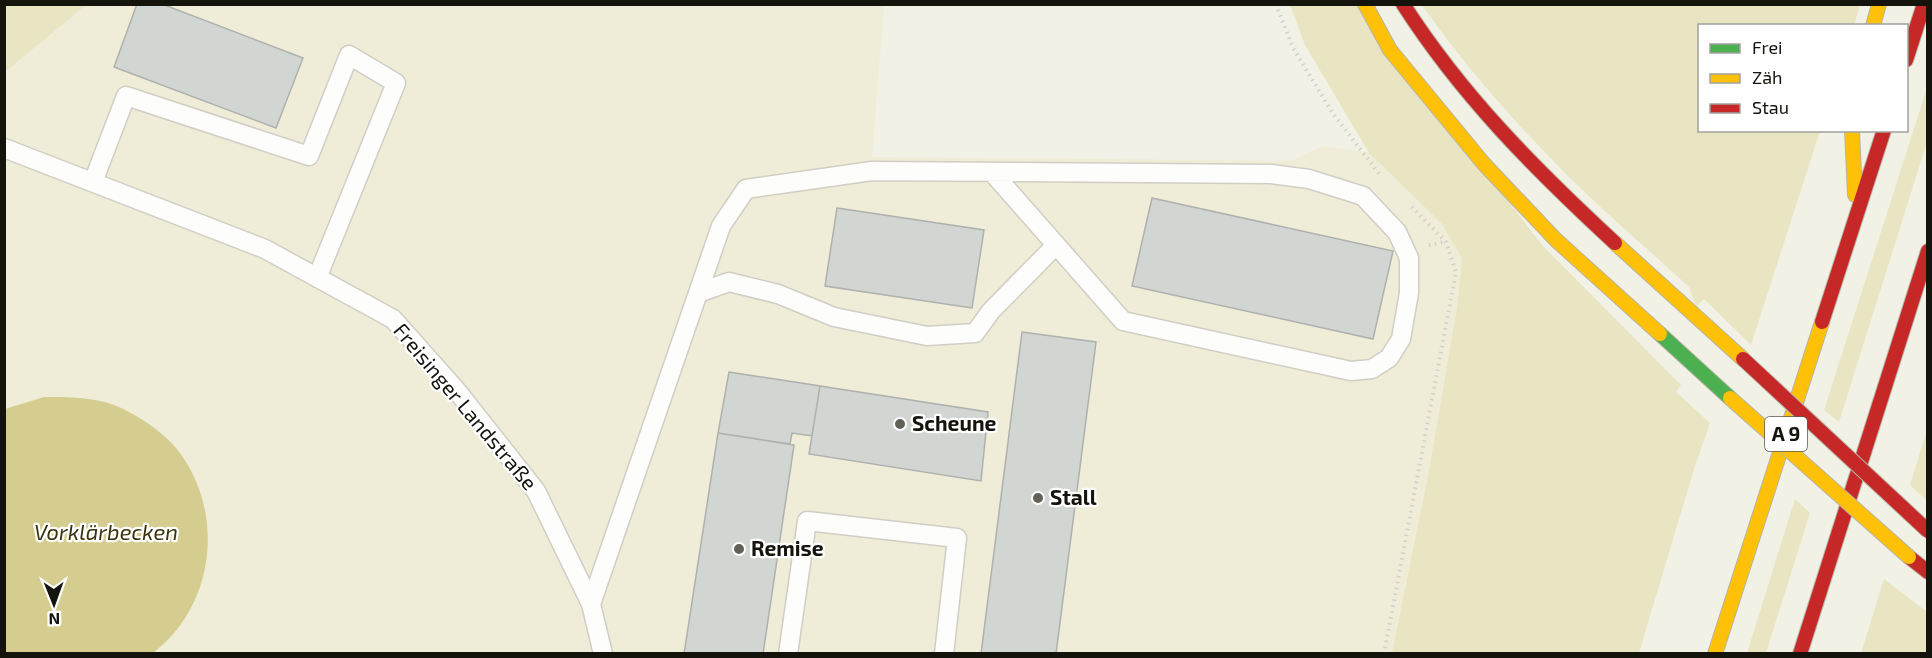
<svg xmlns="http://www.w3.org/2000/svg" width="1932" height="658" font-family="'Exo 2',sans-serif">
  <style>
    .built { fill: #efecd7 }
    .green { fill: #e9e5c3 }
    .water { fill: #d5cd8f }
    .building { fill: #d2d6d3; stroke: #aeb1ae; stroke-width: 1.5 }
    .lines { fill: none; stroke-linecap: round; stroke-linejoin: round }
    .lane-casing { stroke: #d0cec5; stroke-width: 21 }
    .fast-casing { stroke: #b7b4a6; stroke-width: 16 }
    .slow-casing { stroke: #b7b4a6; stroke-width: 16 }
    .jam-casing { stroke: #b7b4a6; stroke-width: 16 }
    .path { stroke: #d1d1ce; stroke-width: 4; stroke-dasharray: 1.5 4.5; stroke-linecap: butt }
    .lane { stroke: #fdfdfb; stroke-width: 18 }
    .fast { stroke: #4caf50; stroke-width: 14 }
    .slow { stroke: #ffc107; stroke-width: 14 }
    .jam { stroke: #c62828; stroke-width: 14 }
    .slow-bridge-casing { stroke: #b7b4a6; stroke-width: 16; stroke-linecap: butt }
    .jam-bridge-casing { stroke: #b7b4a6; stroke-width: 16; stroke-linecap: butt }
    .slow-bridge { stroke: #ffc107; stroke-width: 14 }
    .jam-bridge { stroke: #c62828; stroke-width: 14 }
    .poi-dot { fill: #626158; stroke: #fff; stroke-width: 2 }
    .labels { text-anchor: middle; stroke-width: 4.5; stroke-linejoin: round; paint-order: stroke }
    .shield { fill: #fff; stroke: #5a5a55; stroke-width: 1.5 }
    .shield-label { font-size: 20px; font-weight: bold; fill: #14130c }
    .street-label { font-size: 21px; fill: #14130c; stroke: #fff }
    .poi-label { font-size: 21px; font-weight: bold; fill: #14130c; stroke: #fff; text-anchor: start }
    .water-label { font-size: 22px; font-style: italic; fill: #39340f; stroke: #fff }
  </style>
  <rect width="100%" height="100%" fill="#f2f1e6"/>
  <path class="built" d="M 86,5 L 884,5 L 872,157 L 1291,161 L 1323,146 L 1369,153 L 1442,224 L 1462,259 L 1457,308 L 1428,476 L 1394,653 L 5,654 L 5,72 Z"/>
  <path class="green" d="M 5,4 L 86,4 L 86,5 L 5,72 Z
    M 1290,5 L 1357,5 L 1542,245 L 1681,385 L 1676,392 L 1710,423 L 1694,469 L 1639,653 L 1392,653 L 1428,476 L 1457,308 L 1462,259 L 1442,224 L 1369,153 L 1305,45 Z
    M 1422,5 L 1860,5 L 1854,25 L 1700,26 L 1700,130 L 1820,131 L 1751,345 L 1704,299 L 1696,307 L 1689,287 C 1649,250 1606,214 1567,175 C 1514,122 1465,66 1422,5 Z
    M 1927,88 L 1927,142 L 1839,422 L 1824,410 Z
    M 1927,430 L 1927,501 L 1910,485 Z
    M 1795,499 L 1810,513 L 1766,653 L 1747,653 Z
    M 1884,579 L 1927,612 L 1927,653 L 1861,653 Z"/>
  <path class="water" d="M 44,397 C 73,397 103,397 129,412 C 146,421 163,433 176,448 C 226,510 216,605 153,653 L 5,653 L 5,409 Z"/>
  <path class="building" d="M 137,4 L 162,4 L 303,58 L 276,128 L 114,67 Z
    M 1152,198 L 1393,251 L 1373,339 L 1132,286 Z
    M 837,208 L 984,230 L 972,308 L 825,286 Z
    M 1022,332 L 1096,342 L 1056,654 L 981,654 Z
    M 729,372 L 820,386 L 812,436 L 792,433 L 790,444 L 718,433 Z
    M 820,386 L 988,412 L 981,481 L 809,454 Z
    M 718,433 L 794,445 L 763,654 L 684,654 Z"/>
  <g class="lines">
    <g class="lane-casing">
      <path id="lane" d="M 4,148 L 265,249 L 393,319 L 457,391 L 536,491 L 591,604 L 603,654
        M 93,182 L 126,96 L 309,156 L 349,55 L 396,83 L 317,278
        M 698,293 L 729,282 L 778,294 L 834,317 L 927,336 L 975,333 L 991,311 L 1056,245
        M 591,604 L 721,226 L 746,189 L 872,171 L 1271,174 L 1309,179 L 1363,196 L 1397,232 L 1409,258 L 1409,293 L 1401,339 L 1389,358 L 1372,369 L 1351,371 L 1123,321 L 992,172
        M 788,654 L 807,521 L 957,538 L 944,654"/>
    </g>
    <g class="fast-casing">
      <path id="fast" d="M 1660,334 L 1730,398"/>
    </g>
    <g class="slow-casing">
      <path id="slow" d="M 1365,4 L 1390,50 L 1484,164 L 1556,240 L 1660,334
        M 1873,26 L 1879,4
        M 1852,130 L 1855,195
        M 1615,243 L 1743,359
        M 1715,654 L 1822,322"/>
    </g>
    <g class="jam-casing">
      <path id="jam" d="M 1403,4 C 1462,96 1535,169 1615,243
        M 1906,60 L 1924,4
        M 1822,322 L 1884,130
        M 1909,557 L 1928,572
        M 1800,654 L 1928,251"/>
    </g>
    <path class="path" d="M 1276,4 L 1293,48 L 1332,112 L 1380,175
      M 1429,245 L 1445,242
      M 1384,654 L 1456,272 L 1446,242 L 1411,206"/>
    <use href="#lane" class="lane"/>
    <use href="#fast" class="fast"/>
    <use href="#slow" class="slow"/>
    <use href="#jam" class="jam"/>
    <g class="slow-bridge-casing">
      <path id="slow-bridge" d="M 1730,398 L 1909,557"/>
    </g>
    <g class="jam-bridge-casing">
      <path id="jam-bridge" d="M 1743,359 L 1928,531"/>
    </g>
    <use href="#slow-bridge" class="slow-bridge"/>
    <use href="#jam-bridge" class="jam-bridge"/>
  </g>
  <g class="poi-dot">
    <circle cx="900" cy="424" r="6"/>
    <circle cx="1038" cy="498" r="6"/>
    <circle cx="739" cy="549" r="6"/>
  </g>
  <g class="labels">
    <rect class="shield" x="1765" y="417" width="42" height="34" rx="4.5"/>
    <g class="shield-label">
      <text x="1786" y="441">A 9</text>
    </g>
    <g class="street-label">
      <text transform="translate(465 407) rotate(50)" y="7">Freisinger Landstraße</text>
    </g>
    <g class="poi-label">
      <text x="912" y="431">Scheune</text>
      <text x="1050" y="505">Stall</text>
      <text x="751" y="556">Remise</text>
    </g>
    <g class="water-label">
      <text x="106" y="540">Vorklärbecken</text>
    </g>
  </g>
  <rect width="1932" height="658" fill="none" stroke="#14130c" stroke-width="12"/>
  <rect x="1698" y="24" width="210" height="108" fill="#ffffff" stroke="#a1a19e" stroke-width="1.5"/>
  <rect x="1710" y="44" width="30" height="9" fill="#4caf50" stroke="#a1a19e" stroke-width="1.5"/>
  <text x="1752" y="54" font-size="18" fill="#14130c">Frei</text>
  <rect x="1710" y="74" width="30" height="9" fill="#ffc107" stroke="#a1a19e" stroke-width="1.5"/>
  <text x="1752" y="84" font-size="18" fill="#14130c">Zäh</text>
  <rect x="1710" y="104" width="30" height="9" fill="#c62828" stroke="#a1a19e" stroke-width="1.5"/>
  <text x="1752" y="114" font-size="18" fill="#14130c">Stau</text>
  <g transform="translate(54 604) rotate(179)" stroke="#ffffff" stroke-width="4.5" paint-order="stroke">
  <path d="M0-4.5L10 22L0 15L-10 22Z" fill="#14130c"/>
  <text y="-9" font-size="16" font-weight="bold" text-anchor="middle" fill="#14130c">N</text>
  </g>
</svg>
